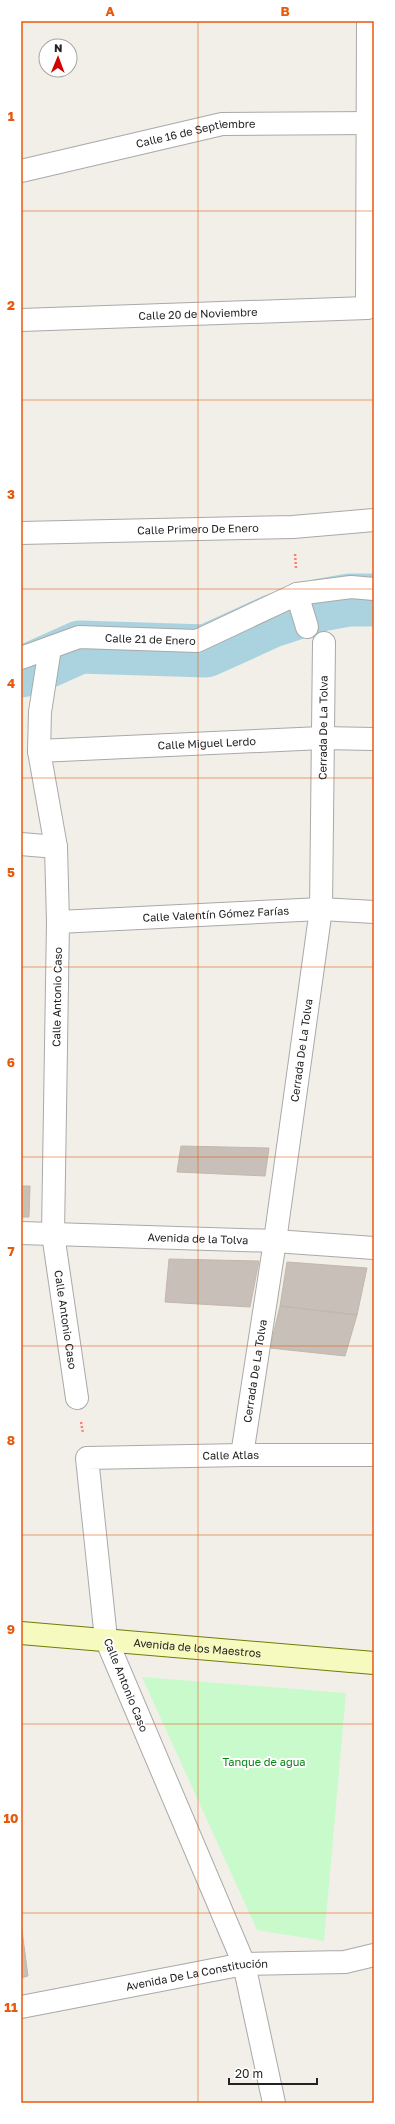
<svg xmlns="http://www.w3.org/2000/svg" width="395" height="2124" font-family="'Golos Text',sans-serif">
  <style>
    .park { fill: #c8facc }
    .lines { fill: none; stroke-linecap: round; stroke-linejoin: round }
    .river { stroke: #aad3df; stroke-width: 53 }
    .building { fill: #c7bfb8; stroke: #c4b6ab }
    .street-casing { stroke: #a9a9a9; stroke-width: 24 }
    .secondary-casing { stroke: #707d05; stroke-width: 24 }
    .path { stroke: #fa8072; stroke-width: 2.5; stroke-dasharray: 2 2; stroke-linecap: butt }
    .street { stroke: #fff; stroke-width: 22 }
    .secondary { stroke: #f7fabf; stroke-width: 22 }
    .grid { fill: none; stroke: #e8590c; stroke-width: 1; stroke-opacity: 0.55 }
    .labels { text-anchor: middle; stroke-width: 4; stroke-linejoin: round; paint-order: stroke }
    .street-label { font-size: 11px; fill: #222; stroke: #fff }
    .park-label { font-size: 11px; fill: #0c8416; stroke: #fff }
    .neatline { fill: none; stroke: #e8590c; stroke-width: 1.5 }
    .grid-label { font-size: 13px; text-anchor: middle; font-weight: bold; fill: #e8590c }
  </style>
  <rect width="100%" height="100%" fill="#f2efe9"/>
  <path class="park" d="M 142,1677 L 346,1693 L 324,1941 L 257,1930 Z"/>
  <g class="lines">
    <path class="river" d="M 21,671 L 33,668 L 80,647 L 206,651 L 272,621 L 321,605 L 349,600 L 374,600"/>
  </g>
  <path class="building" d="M 181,1146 L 269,1148 L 265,1176 L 177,1172 Z
    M 21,1186 L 30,1186 L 29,1217 L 21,1217 Z
    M 169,1259 L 259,1261 L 250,1307 L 165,1302 Z
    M 287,1262 L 367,1268 L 357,1315 L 280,1306 Z
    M 280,1306 L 357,1315 L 345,1356 L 270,1348 Z
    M 21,1923 L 28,1976 L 21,1978 Z"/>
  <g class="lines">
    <g class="street-casing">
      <g id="street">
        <path id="s1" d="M 21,171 L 222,124 L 374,123"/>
        <path d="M 367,308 L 368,21"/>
        <path id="s2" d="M 21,320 L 367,308 L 374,306"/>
        <path id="s3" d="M 21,533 L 293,527 L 374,520"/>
        <path d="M 297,594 L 307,627"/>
        <path id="s4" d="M 50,648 L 40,712 L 39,751 L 56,847 L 58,922 L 53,1234 L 77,1398"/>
        <path id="s5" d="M 21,658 L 79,637 L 197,641 L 297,594 L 351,587 L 374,589"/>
        <path id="s6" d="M 39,751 L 322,738 L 374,739"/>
        <path d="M 21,844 L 56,847"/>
        <path id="s7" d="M 58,922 L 321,909 L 374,912"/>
        <path id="s8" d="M 21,1233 L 275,1241 L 374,1248"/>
        <path id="s9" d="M 242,1455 L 275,1241 L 321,909 L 324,643"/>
        <path id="s10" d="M 21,2007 L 244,1964 L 345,1962 L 374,1955"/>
        <path id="s11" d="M 274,2103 L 244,1964 L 106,1639 L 87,1458 L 242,1455 L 374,1455"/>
      </g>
    </g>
    <g class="secondary-casing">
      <g id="secondary">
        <path id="s12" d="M 21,1633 L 374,1663"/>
      </g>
    </g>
    <path class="path" d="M 295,554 L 296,568
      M 81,1422 L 83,1433"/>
    <use href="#street" class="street"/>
    <use href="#secondary" class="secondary"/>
  </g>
  <path class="grid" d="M 198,21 L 198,2103M 21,211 L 374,211M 21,400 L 374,400M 21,589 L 374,589M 21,778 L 374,778M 21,967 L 374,967M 21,1157 L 374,1157M 21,1346 L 374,1346M 21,1535 L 374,1535M 21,1724 L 374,1724M 21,1913 L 374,1913"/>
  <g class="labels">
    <g class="street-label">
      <text dy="4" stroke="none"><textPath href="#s1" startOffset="179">Calle 16 de Septiembre</textPath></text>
      <text dy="4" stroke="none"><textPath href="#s2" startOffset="177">Calle 20 de Noviembre</textPath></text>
      <text dy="4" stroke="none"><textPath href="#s3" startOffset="177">Calle Primero De Enero</textPath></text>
      <text dy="4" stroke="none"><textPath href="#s5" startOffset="133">Calle 21 de Enero</textPath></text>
      <text dy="4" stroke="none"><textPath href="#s9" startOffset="733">Cerrada De La Tolva</textPath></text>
      <text dy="4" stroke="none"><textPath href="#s6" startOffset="168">Calle Miguel Lerdo</textPath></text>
      <text dy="4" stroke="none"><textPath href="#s7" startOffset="158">Calle Valentín Gómez Farías</textPath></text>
      <text transform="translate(57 997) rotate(-89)" y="4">Calle Antonio Caso</text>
      <text dy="4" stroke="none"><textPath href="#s9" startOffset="409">Cerrada De La Tolva</textPath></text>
      <text dy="4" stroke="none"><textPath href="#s8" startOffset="177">Avenida de la Tolva</textPath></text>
      <text dy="4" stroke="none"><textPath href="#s4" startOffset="675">Calle Antonio Caso</textPath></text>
      <text dy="4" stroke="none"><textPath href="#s9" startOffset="85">Cerrada De La Tolva</textPath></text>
      <text dy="4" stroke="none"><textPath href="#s11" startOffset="821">Calle Atlas</textPath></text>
      <text dy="4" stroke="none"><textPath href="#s12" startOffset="177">Avenida de los Maestros</textPath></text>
      <text transform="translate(126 1685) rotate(68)" y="4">Calle Antonio Caso</text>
      <text dy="4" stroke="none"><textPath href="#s10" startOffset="179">Avenida De La Constitución</textPath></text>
    </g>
    <g class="park-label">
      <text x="264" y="1766">Tanque de agua</text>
    </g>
  </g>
  <rect width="395" height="2124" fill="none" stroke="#ffffff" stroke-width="44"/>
  <g transform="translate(58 58) rotate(1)"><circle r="19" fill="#ffffff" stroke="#a7a7a7"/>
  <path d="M0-3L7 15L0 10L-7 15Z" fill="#d40000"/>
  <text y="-6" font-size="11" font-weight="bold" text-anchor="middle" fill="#222222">N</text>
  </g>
  <path d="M229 2078v6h88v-6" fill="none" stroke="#222222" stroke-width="2"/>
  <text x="235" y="2078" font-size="12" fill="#222222" stroke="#ffffff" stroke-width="3" paint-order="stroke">20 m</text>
  <rect x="22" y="22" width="351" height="2080" class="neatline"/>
  <g class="grid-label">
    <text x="110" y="16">A</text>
    <text x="285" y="16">B</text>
    <text x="11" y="121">1</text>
    <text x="11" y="310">2</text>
    <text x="11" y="499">3</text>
    <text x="11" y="688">4</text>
    <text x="11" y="877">5</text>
    <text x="11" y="1067">6</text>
    <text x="11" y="1256">7</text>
    <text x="11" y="1445">8</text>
    <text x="11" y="1634">9</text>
    <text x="11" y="1823">10</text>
    <text x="11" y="2012">11</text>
  </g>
</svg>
